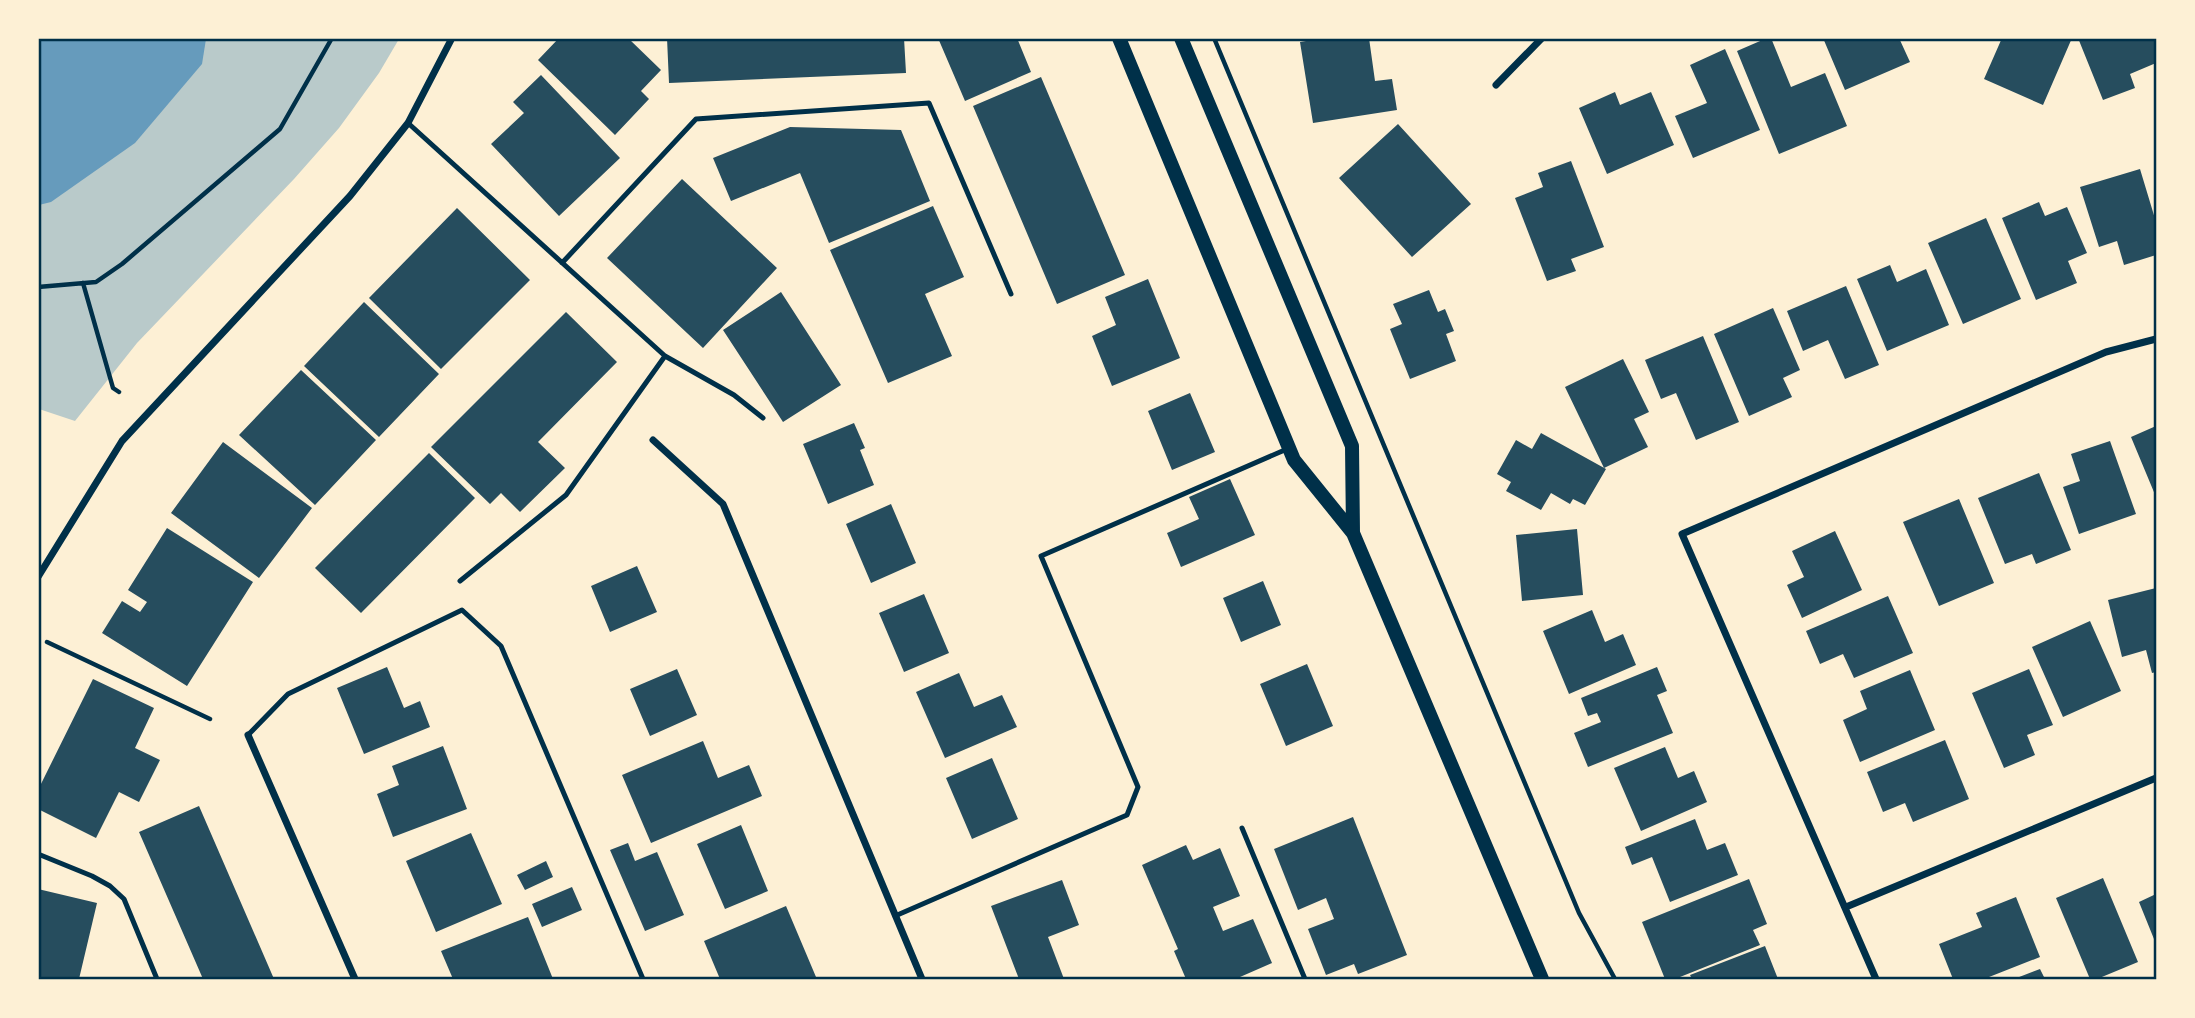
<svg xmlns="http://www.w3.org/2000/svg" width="2195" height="1018" font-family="'Alegreya Sans',sans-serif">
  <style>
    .green { fill: #b9caca }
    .water { fill: #669bbc }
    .building { fill: #264d5e }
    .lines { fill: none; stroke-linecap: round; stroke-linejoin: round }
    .path { stroke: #003049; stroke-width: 4.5 }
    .service { stroke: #003049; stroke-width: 5 }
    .minor { stroke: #003049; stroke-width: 7 }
    .secondary { stroke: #003049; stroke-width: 14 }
    .neatline { fill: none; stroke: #003049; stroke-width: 2.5 }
  </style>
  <rect width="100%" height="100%" fill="#fdf0d5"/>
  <path class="green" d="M 39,39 L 399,39 L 379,73 L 339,128 L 294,179 L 137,343 L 75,421 L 39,409 Z"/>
  <path class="water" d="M 39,38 L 206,38 L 206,39 L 202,64 L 135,143 L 51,202 L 39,205 Z"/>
  <path class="building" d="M 559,38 L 628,38 L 661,70 L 641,91 L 649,99 L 615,135 L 538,60 Z
    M 667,38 L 904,38 L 906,73 L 669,83 Z
    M 938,38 L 1017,38 L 1031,72 L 965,101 Z
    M 1324,38 L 1369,38 L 1375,81 L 1392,79 L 1397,110 L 1313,123 L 1300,42 Z
    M 1767,38 L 1771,38 L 1791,87 L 1825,73 L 1847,126 L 1779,154 L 1737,51 Z
    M 1823,38 L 1899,38 L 1910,62 L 1845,90 Z
    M 2002,38 L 2072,38 L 2043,105 L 1984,79 Z
    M 2078,38 L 2156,38 L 2156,63 L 2130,74 L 2135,88 L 2103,100 Z
    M 1725,49 L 1760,130 L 1693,158 L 1675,116 L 1707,103 L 1690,65 Z
    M 541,75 L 620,158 L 559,216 L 491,144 L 524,113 L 513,102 Z
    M 1041,77 L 1125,275 L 1057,304 L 973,106 Z
    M 1615,92 L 1620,105 L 1651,92 L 1674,145 L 1607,174 L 1579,108 Z
    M 1398,124 L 1471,204 L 1412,257 L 1339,178 Z
    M 790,127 L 901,130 L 930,201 L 829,243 L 800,173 L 731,201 L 713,158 Z
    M 1571,161 L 1604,247 L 1571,259 L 1576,271 L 1547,281 L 1515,198 L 1543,187 L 1538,173 Z
    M 2140,169 L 2156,222 L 2156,255 L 2124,265 L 2117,241 L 2099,247 L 2080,187 Z
    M 682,179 L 777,268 L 703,348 L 607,258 Z
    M 2039,202 L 2045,216 L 2067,207 L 2087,253 L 2068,261 L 2077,283 L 2036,300 L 2002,218 Z
    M 933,206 L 964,277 L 925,294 L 952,356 L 888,383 L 830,250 Z
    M 457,208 L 530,280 L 441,369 L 369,298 Z
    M 1986,218 L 2021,299 L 1963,324 L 1928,243 Z
    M 1890,265 L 1897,282 L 1926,269 L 1949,325 L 1887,351 L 1857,279 Z
    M 1148,279 L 1180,358 L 1112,386 L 1092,336 L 1116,325 L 1105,297 Z
    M 1846,286 L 1879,365 L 1845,379 L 1828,340 L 1803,351 L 1787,311 Z
    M 1429,290 L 1438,312 L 1445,309 L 1454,331 L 1446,334 L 1456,361 L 1410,379 L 1390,329 L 1402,324 L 1393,304 Z
    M 781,292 L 841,385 L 783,422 L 723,330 Z
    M 364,302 L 439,374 L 379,437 L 304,366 Z
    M 1773,308 L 1800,370 L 1783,378 L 1792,397 L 1749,416 L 1714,334 Z
    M 566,312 L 617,362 L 538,442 L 565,468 L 520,512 L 501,493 L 490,504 L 431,447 Z
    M 1703,336 L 1739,422 L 1696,440 L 1676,393 L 1661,399 L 1645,360 Z
    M 1623,359 L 1649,412 L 1634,419 L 1648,447 L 1604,468 L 1565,387 Z
    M 301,370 L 376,440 L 315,505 L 239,435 Z
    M 1190,393 L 1215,452 L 1172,470 L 1148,411 Z
    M 854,423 L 865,448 L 860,450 L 874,485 L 828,504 L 803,444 Z
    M 2156,426 L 2156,497 L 2131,437 Z
    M 1541,433 L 1606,469 L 1585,505 L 1573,499 L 1570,504 L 1551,493 L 1541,510 L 1506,491 L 1511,482 L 1497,474 L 1516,440 L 1532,449 Z
    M 2110,441 L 2136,514 L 2079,534 L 2063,487 L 2080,481 L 2071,454 Z
    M 223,442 L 312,508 L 259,578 L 171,513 Z
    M 429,453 L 475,498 L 361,613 L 315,568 Z
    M 2039,473 L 2071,550 L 2036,564 L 2032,554 L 2005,564 L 1978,498 Z
    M 1230,479 L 1255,535 L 1181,567 L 1167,533 L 1199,519 L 1189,497 Z
    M 1959,499 L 1994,583 L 1939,606 L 1903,522 Z
    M 891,504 L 916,563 L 871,583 L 846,524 Z
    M 167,528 L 253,582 L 187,686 L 102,633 L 122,601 L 140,612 L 147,602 L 128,590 Z
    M 1577,529 L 1583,595 L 1522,601 L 1516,535 Z
    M 1835,531 L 1862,590 L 1802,618 L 1787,585 L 1804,577 L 1792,551 Z
    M 637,566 L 657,612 L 610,632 L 591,586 Z
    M 1263,581 L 1281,625 L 1241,642 L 1223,598 Z
    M 2156,588 L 2156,672 L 2152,673 L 2146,650 L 2122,657 L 2108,600 Z
    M 924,594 L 949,653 L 904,672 L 879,613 Z
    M 1888,596 L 1913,653 L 1854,678 L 1843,654 L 1820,664 L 1806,631 Z
    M 1592,610 L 1605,642 L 1623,634 L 1636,665 L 1569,694 L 1543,631 Z
    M 2090,621 L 2121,691 L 2063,717 L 2032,647 Z
    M 1307,664 L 1333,726 L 1286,746 L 1260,684 Z
    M 387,667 L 404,708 L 420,701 L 430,727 L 364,754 L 337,688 Z
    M 1657,667 L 1667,691 L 1657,695 L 1673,733 L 1588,767 L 1574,733 L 1601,722 L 1597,713 L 1588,716 L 1581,698 Z
    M 677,669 L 697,715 L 650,736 L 630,689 Z
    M 2029,669 L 2053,725 L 2027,735 L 2035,755 L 2004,768 L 1972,693 Z
    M 1910,670 L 1935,730 L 1860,762 L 1843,720 L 1867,709 L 1860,691 Z
    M 959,673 L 974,707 L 1002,695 L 1017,727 L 945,758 L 916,692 Z
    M 93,679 L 154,708 L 135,748 L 160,760 L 139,802 L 119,792 L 96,838 L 38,809 L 38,790 Z
    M 1945,740 L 1969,799 L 1913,822 L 1905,803 L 1883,812 L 1867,772 Z
    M 703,741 L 718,778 L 749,765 L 762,796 L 651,843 L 622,775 Z
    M 443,746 L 467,809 L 393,837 L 377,794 L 399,785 L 392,766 Z
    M 1665,747 L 1678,778 L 1694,771 L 1707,802 L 1641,831 L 1614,768 Z
    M 992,758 L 1018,819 L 972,839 L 946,778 Z
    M 199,806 L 274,979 L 203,979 L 139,832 Z
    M 1353,817 L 1407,955 L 1358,974 L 1354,964 L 1326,975 L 1308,929 L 1334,919 L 1326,898 L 1298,910 L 1274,849 Z
    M 1695,819 L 1707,850 L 1725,843 L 1738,875 L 1670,902 L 1652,857 L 1632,865 L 1625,847 Z
    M 741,825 L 768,891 L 725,909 L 697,844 Z
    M 471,833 L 502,904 L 436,932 L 406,861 Z
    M 628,843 L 635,861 L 657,852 L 684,915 L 645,931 L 610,850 Z
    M 1186,845 L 1193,860 L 1220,848 L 1240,896 L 1213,907 L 1223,931 L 1253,919 L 1272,963 L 1240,977 L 1241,979 L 1186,979 L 1174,951 L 1178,949 L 1142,865 Z
    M 546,861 L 553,877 L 525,890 L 517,875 Z
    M 2103,878 L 2138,962 L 2097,979 L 2090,979 L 2056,898 Z
    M 1749,879 L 1767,924 L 1753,930 L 1760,945 L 1675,979 L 1665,979 L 1642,922 Z
    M 1062,880 L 1079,925 L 1048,937 L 1064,979 L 1019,979 L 991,906 Z
    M 572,887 L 582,910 L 542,927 L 532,904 Z
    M 38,889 L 97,903 L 79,979 L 38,979 Z
    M 2156,894 L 2156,944 L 2139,902 Z
    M 2016,897 L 2040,957 L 1984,979 L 1953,979 L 1939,944 L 1982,927 L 1976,913 Z
    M 786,906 L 816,977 L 810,979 L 720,979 L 704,941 Z
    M 528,917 L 553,979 L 453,979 L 441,951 Z
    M 1765,946 L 1778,979 L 1692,979 L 1690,975 Z
    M 2040,969 L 2045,979 L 2014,979 Z"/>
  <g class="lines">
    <path class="path" d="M 1214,38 L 1579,913 L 1615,979
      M 83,283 L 113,388 L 119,392
      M 38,287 L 96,282 L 122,264 L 280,129 L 332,38
      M 47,642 L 210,719"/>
    <path class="service" d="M 408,123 L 665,356 L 734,395 L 763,418
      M 562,263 L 696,119 L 929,103 L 1011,294
      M 460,581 L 566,495 L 665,356
      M 248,735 L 288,694 L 462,610 L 501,646 L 643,979
      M 1242,828 L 1305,979
      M 38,854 L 92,876 L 110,886 L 124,899 L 157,979
      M 895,916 L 1127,815 L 1138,787 L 1041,556 L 1287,449"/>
    <path class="minor" d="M 1496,85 L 1542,38
      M 653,440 L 723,504 L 922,979
      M 38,577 L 122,441 L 350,196 L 408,123 L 452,38
      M 248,735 L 355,979
      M 1846,907 L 2156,778
      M 1876,979 L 1682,534 L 2106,352 L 2156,339"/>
    <path class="secondary" d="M 1119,38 L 1294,460 L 1353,533 L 1542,979
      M 1181,38 L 1352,446 L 1353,533"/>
  </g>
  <rect width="2195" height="1018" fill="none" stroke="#fdf0d5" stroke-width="80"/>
  <rect x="40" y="40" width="2115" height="938" class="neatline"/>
</svg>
